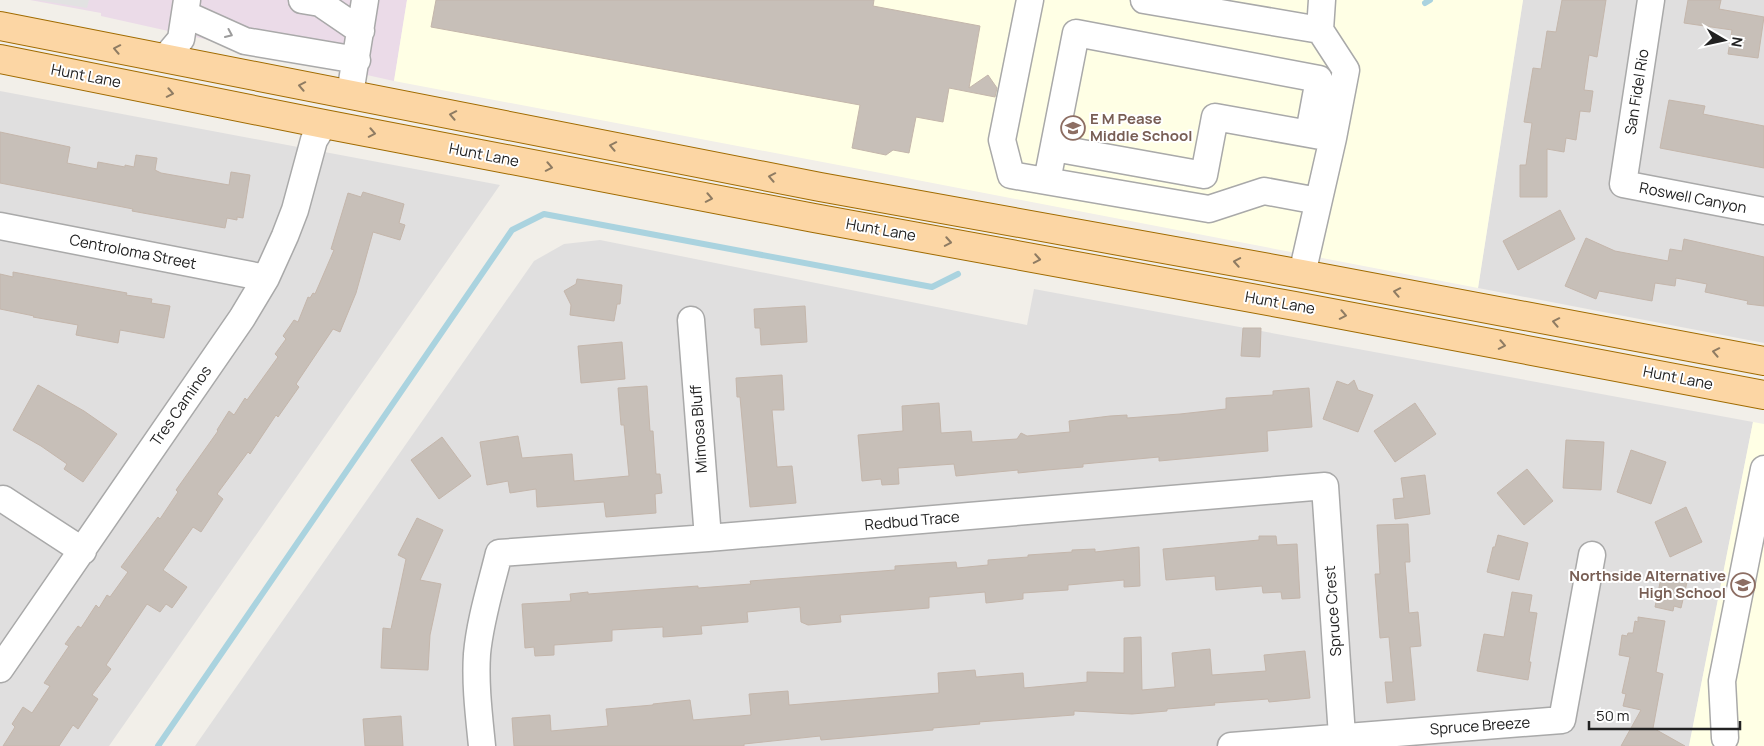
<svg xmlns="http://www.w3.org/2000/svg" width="1764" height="746" font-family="Manrope,sans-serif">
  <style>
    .residential { fill: #e0dfdf }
    .industrial { fill: #ebdbe8 }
    .education { fill: #ffffe5 }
    .parking { fill: #e2e2e2 }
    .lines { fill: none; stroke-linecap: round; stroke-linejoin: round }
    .stream { stroke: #aad3df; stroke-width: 6 }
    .building { fill: #c7bfb8; stroke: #c4b6ab }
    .minor-casing { stroke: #a9a9a9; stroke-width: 29 }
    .major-casing { stroke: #a06b00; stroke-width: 30 }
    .minor { stroke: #fff; stroke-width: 26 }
    .major { stroke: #fcd6a4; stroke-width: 28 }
    .oneway { stroke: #9c9c9c }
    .oneway2 { stroke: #8f7c63 }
    .labels { text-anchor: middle; stroke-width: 4; stroke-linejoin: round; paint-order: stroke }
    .street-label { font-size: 15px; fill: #222; stroke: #fff }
    .education-label { font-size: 15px; font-weight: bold; fill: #785e54; stroke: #fff; text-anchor: start }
  </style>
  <rect width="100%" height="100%" fill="#f2efe9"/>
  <path class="residential" d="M 1523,0 L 1764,0 L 1764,343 L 1478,288 Z
    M 0,91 L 500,185 L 109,746 L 0,746 Z
    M 600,240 L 1027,325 L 1034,289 L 1753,422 L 1689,746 L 195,746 L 534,261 L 564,244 Z"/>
  <path class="industrial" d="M 30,0 L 407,0 L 394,81 L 101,16 L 101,13 Z"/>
  <path class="education" d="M 407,0 L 1523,0 L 1478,288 L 891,175 L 394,81 Z
    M 1753,422 L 1764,424 L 1764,746 L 1689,746 Z"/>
  <path class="parking" d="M 37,0 L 89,0 L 87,8 Z"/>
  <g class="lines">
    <path class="stream" d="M 1425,3 L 1430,0
      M 158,746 L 512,230 L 544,214 L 932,287 L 958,274"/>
  </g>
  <path class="building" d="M 436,0 L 874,0 L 873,6 L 980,26 L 969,88 L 988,75 L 997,88 L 995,97 L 949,88 L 943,122 L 916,117 L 909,153 L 893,150 L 886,155 L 852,148 L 860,105 L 431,27 Z
    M 1562,0 L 1606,0 L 1597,57 L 1589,55 L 1584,90 L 1593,91 L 1590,112 L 1580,111 L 1576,140 L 1566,138 L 1564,152 L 1547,149 L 1547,197 L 1520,197 L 1520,165 L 1526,165 L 1532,123 L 1524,122 L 1533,68 L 1541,69 L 1547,31 L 1556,32 Z
    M 1688,0 L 1721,0 L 1719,9 L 1764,17 L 1758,58 L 1728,54 L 1732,30 L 1684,23 Z
    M 1669,100 L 1705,106 L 1703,114 L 1764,126 L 1764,168 L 1660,148 Z
    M 0,132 L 70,147 L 67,163 L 97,169 L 98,162 L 125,167 L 125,165 L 134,167 L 136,155 L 157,158 L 155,170 L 161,173 L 229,185 L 231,172 L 250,175 L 243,218 L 237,217 L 237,220 L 227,218 L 225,228 L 132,211 L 133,209 L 0,183 Z
    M 363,192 L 404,204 L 399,223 L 405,225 L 400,240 L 373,232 L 356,293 L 340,332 L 333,329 L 296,384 L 299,387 L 278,417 L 276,415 L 250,454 L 248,452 L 217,494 L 223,499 L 201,532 L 193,527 L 163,570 L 187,587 L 172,608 L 166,604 L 160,612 L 147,604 L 106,665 L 111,669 L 92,695 L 98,699 L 78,729 L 73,725 L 59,746 L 3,746 L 15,727 L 12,724 L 23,707 L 32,713 L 50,686 L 44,683 L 69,646 L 65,644 L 78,626 L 81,628 L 96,605 L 99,608 L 107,595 L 110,597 L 128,572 L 121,567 L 158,517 L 160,519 L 178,492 L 176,490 L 218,431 L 217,430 L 229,411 L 234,415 L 245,398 L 247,400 L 278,357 L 275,354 L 286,339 L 283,336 L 294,320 L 298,322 L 308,297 L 310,298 L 313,293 L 315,294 L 334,250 L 331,249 L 348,193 L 361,197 Z
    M 1560,210 L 1575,239 L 1518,270 L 1503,241 Z
    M 1586,238 L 1615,251 L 1668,261 L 1670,249 L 1682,251 L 1684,239 L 1764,257 L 1764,306 L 1747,304 L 1748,301 L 1705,292 L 1707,284 L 1676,278 L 1675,286 L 1655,283 L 1652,301 L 1599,291 L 1596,299 L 1565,286 Z
    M 13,272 L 127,293 L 126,295 L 152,299 L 151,303 L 170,306 L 164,338 L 120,330 L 118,343 L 76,335 L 78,325 L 33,317 L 34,316 L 0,309 L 0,274 L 13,277 Z
    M 577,279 L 622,285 L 620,304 L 617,304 L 614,321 L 570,315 L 571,305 L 564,291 L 576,284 Z
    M 805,306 L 807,342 L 761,345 L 760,328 L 755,328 L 754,309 Z
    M 1243,328 L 1261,328 L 1260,357 L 1241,356 Z
    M 622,342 L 625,379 L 581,383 L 578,346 Z
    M 782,375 L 784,410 L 772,410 L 777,467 L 792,466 L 796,503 L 750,507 L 740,397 L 737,397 L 736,378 Z
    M 1354,380 L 1358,390 L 1373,395 L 1358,432 L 1323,419 L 1337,381 L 1348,385 Z
    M 38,385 L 84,411 L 117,434 L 83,482 L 64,469 L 67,464 L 41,446 L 13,430 Z
    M 647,386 L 650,431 L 653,431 L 656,474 L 660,474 L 662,493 L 655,494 L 656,513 L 606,517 L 604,502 L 537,507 L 536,489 L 510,493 L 508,481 L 487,485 L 480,442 L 518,436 L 522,458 L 572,454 L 574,481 L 629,476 L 624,425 L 621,425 L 618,388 Z
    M 1309,388 L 1312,427 L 1267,431 L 1268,451 L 1159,461 L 1159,457 L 1083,464 L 1083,467 L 1047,470 L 1018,473 L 1018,470 L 956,476 L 954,464 L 898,468 L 899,484 L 882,485 L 881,479 L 862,481 L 858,435 L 903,431 L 902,406 L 939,403 L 941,433 L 971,431 L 972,442 L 1017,439 L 1021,433 L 1027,436 L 1070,432 L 1069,421 L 1110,416 L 1127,415 L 1127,418 L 1180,414 L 1226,409 L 1226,398 L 1273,395 L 1273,391 Z
    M 1415,403 L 1436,434 L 1395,462 L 1374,431 Z
    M 442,437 L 471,476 L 439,499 L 411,460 Z
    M 1566,440 L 1604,442 L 1601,490 L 1563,488 Z
    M 1631,450 L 1666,462 L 1651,504 L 1617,492 Z
    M 1527,469 L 1553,501 L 1524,525 L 1497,493 Z
    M 1425,475 L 1430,514 L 1395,519 L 1393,499 L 1404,498 L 1401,478 Z
    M 1686,507 L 1702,542 L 1670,557 L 1655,522 Z
    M 417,518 L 443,530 L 420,580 L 441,584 L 430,635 L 428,670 L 381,668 L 383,628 L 391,629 L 406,559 L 398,555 Z
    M 1408,524 L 1410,562 L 1405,562 L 1409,613 L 1418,612 L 1421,646 L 1410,647 L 1415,700 L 1387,703 L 1385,682 L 1393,682 L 1389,637 L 1380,638 L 1375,574 L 1380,574 L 1377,525 Z
    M 1498,535 L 1528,543 L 1519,580 L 1487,572 L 1493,547 L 1495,547 Z
    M 1259,536 L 1276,536 L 1277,545 L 1297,544 L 1300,598 L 1282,599 L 1281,592 L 1263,593 L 1262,586 L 1216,590 L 1215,576 L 1166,580 L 1163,549 L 1259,540 Z
    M 1139,547 L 1140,586 L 1124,587 L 1124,580 L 1068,585 L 1068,590 L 1023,593 L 1023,599 L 986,603 L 985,592 L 929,597 L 929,608 L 840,615 L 841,622 L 808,625 L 801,622 L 800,607 L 747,612 L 748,622 L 701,626 L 702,634 L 663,637 L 663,627 L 612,630 L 612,641 L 554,645 L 554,655 L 535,656 L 534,647 L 525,648 L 522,604 L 571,601 L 570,594 L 588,592 L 588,594 L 698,586 L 698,588 L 751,584 L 750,581 L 895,570 L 895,566 L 956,562 L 957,568 L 988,565 L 988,560 L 1028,557 L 1028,555 L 1072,552 L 1072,550 L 1095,549 L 1095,552 Z
    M 1662,573 L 1688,578 L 1681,608 L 1674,606 L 1673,611 L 1655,607 Z
    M 1512,592 L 1532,595 L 1529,612 L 1537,613 L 1529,662 L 1531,662 L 1528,680 L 1477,671 L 1484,634 L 1504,637 Z
    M 1638,617 L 1665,621 L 1656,672 L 1663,674 L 1653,728 L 1685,746 L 1621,746 L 1641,710 L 1623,706 L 1626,694 L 1622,693 L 1630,657 L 1619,655 L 1622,635 L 1627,636 L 1628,633 L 1633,633 L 1635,621 L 1638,622 Z
    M 1141,637 L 1142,690 L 1175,687 L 1172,653 L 1210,649 L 1212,675 L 1266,671 L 1264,655 L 1305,651 L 1310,698 L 1269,702 L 1268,699 L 1214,703 L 1215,705 L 1167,709 L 1167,711 L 1132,714 L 1074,711 L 1074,715 L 979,722 L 980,724 L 933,728 L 933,730 L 821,740 L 820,736 L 744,744 L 744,746 L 514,746 L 512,718 L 550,715 L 551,731 L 608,726 L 606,709 L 653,705 L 653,704 L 690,700 L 693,720 L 751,715 L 749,694 L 788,691 L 789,705 L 939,693 L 938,673 L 975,670 L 976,677 L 1023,673 L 1024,688 L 1087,682 L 1087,672 L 1124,673 L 1124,638 Z
    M 401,716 L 403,746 L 365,746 L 363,719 Z"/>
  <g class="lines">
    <g class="minor-casing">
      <path id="minor" d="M 302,0 L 320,3 L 361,31
        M 1030,0 L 1002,140 L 1011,175 L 1209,209 L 1264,191 L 1318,201
        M 1144,0 L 1320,30 L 1346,70 L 1333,138 L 1302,274
        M 1651,0 L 1623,184 L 1764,211
        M 185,14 L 245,41 L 357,60
        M 1320,30 L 1322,0
        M 165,58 L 181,39 L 187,0
        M 350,94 L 365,0
        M 1054,148 L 1204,175 L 1215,117 L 1326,137
        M 1047,181 L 1076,33 L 1319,79 L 1309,133
        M 0,226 L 266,278
        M 691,320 L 708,538
        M 3,499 L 83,551
        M 0,669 L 242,318 L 266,278 L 285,236 L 295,210 L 314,140 L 324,124
        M 1725,738 L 1722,681 L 1764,469
        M 482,746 C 479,716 475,684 477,654 C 480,620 491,586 499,553 L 708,538 L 1325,486 L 1342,736
        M 1231,746 L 1562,720 L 1592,555"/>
    </g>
    <g class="major-casing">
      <path id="major" d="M 0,26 L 820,187 L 1302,274 L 1764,361
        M 0,59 L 324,124 L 814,218 L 1295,306 L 1764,395"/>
    </g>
    <use href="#minor" class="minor"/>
    <use href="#major" class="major"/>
  </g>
  <defs><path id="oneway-chevron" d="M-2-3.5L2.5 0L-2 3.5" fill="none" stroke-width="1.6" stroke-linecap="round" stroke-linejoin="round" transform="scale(1.25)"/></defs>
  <use class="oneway" href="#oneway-chevron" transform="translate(229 34) rotate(24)"/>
  <g class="oneway2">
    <use href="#oneway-chevron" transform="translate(117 49) rotate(-169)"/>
    <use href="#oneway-chevron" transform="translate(302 86) rotate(-169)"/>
    <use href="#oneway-chevron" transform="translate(170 93) rotate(11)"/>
    <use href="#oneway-chevron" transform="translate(453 115) rotate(-169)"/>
    <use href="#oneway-chevron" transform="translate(372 133) rotate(11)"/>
    <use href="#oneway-chevron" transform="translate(613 146) rotate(-169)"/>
    <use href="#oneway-chevron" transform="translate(549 167) rotate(11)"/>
    <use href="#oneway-chevron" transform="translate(772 177) rotate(-169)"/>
    <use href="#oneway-chevron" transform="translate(709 198) rotate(11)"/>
    <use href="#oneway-chevron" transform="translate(948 242) rotate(10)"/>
    <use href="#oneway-chevron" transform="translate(1037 259) rotate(10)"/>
    <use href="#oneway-chevron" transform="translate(1237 262) rotate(-170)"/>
    <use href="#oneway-chevron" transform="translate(1397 292) rotate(-169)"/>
    <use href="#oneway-chevron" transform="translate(1343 315) rotate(11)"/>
    <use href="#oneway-chevron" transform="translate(1556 322) rotate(-169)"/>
    <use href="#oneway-chevron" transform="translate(1502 345) rotate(11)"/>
    <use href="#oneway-chevron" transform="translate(1716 352) rotate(-169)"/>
  </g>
  <defs>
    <g id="school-ring" transform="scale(1.25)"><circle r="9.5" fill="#fff" stroke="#8d6e63" stroke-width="1.5"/><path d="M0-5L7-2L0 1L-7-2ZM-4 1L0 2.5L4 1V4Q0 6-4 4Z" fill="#8d6e63"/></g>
  </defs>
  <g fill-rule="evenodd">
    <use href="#school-ring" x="1073" y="128"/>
    <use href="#school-ring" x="1743" y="585"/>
  </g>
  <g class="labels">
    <g class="street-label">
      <text transform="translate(86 76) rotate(11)" y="5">Hunt Lane</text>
      <text transform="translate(1637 92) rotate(-81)" y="5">San Fidel Rio</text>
      <text transform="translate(484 155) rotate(11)" y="5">Hunt Lane</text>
      <text transform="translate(1693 198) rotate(11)" y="5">Roswell Canyon</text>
      <text transform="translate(881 230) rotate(10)" y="5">Hunt Lane</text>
      <text transform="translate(133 252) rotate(11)" y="5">Centroloma Street</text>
      <text transform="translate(1280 303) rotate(10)" y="5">Hunt Lane</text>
      <text transform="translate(1678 378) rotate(11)" y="5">Hunt Lane</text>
      <text transform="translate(181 406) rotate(-55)" y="5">Tres Caminos</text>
      <text transform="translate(699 429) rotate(-94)" y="5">Mimosa Bluff</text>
      <text transform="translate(912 521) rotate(-5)" y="5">Redbud Trace</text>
      <text transform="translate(1333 611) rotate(-94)" y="5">Spruce Crest</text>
      <text transform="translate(1480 726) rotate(-4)" y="5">Spruce Breeze</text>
    </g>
    <g class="education-label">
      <text x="1090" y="124">E M Pease<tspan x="1090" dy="17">Middle School</tspan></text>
      <text x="1726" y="581" text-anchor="end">Northside Alternative<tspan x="1726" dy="17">High School</tspan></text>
    </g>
  </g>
  <g transform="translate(1724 40) rotate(99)" stroke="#ffffff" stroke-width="4" paint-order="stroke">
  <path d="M0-4L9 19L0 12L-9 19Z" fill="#222222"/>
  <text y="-8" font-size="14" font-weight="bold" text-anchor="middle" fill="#222222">N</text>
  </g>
  <path d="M1589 721v8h151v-8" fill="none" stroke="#222222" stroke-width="2.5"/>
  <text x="1596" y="721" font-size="15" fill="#222222" stroke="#ffffff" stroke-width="4" paint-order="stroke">50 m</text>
</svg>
